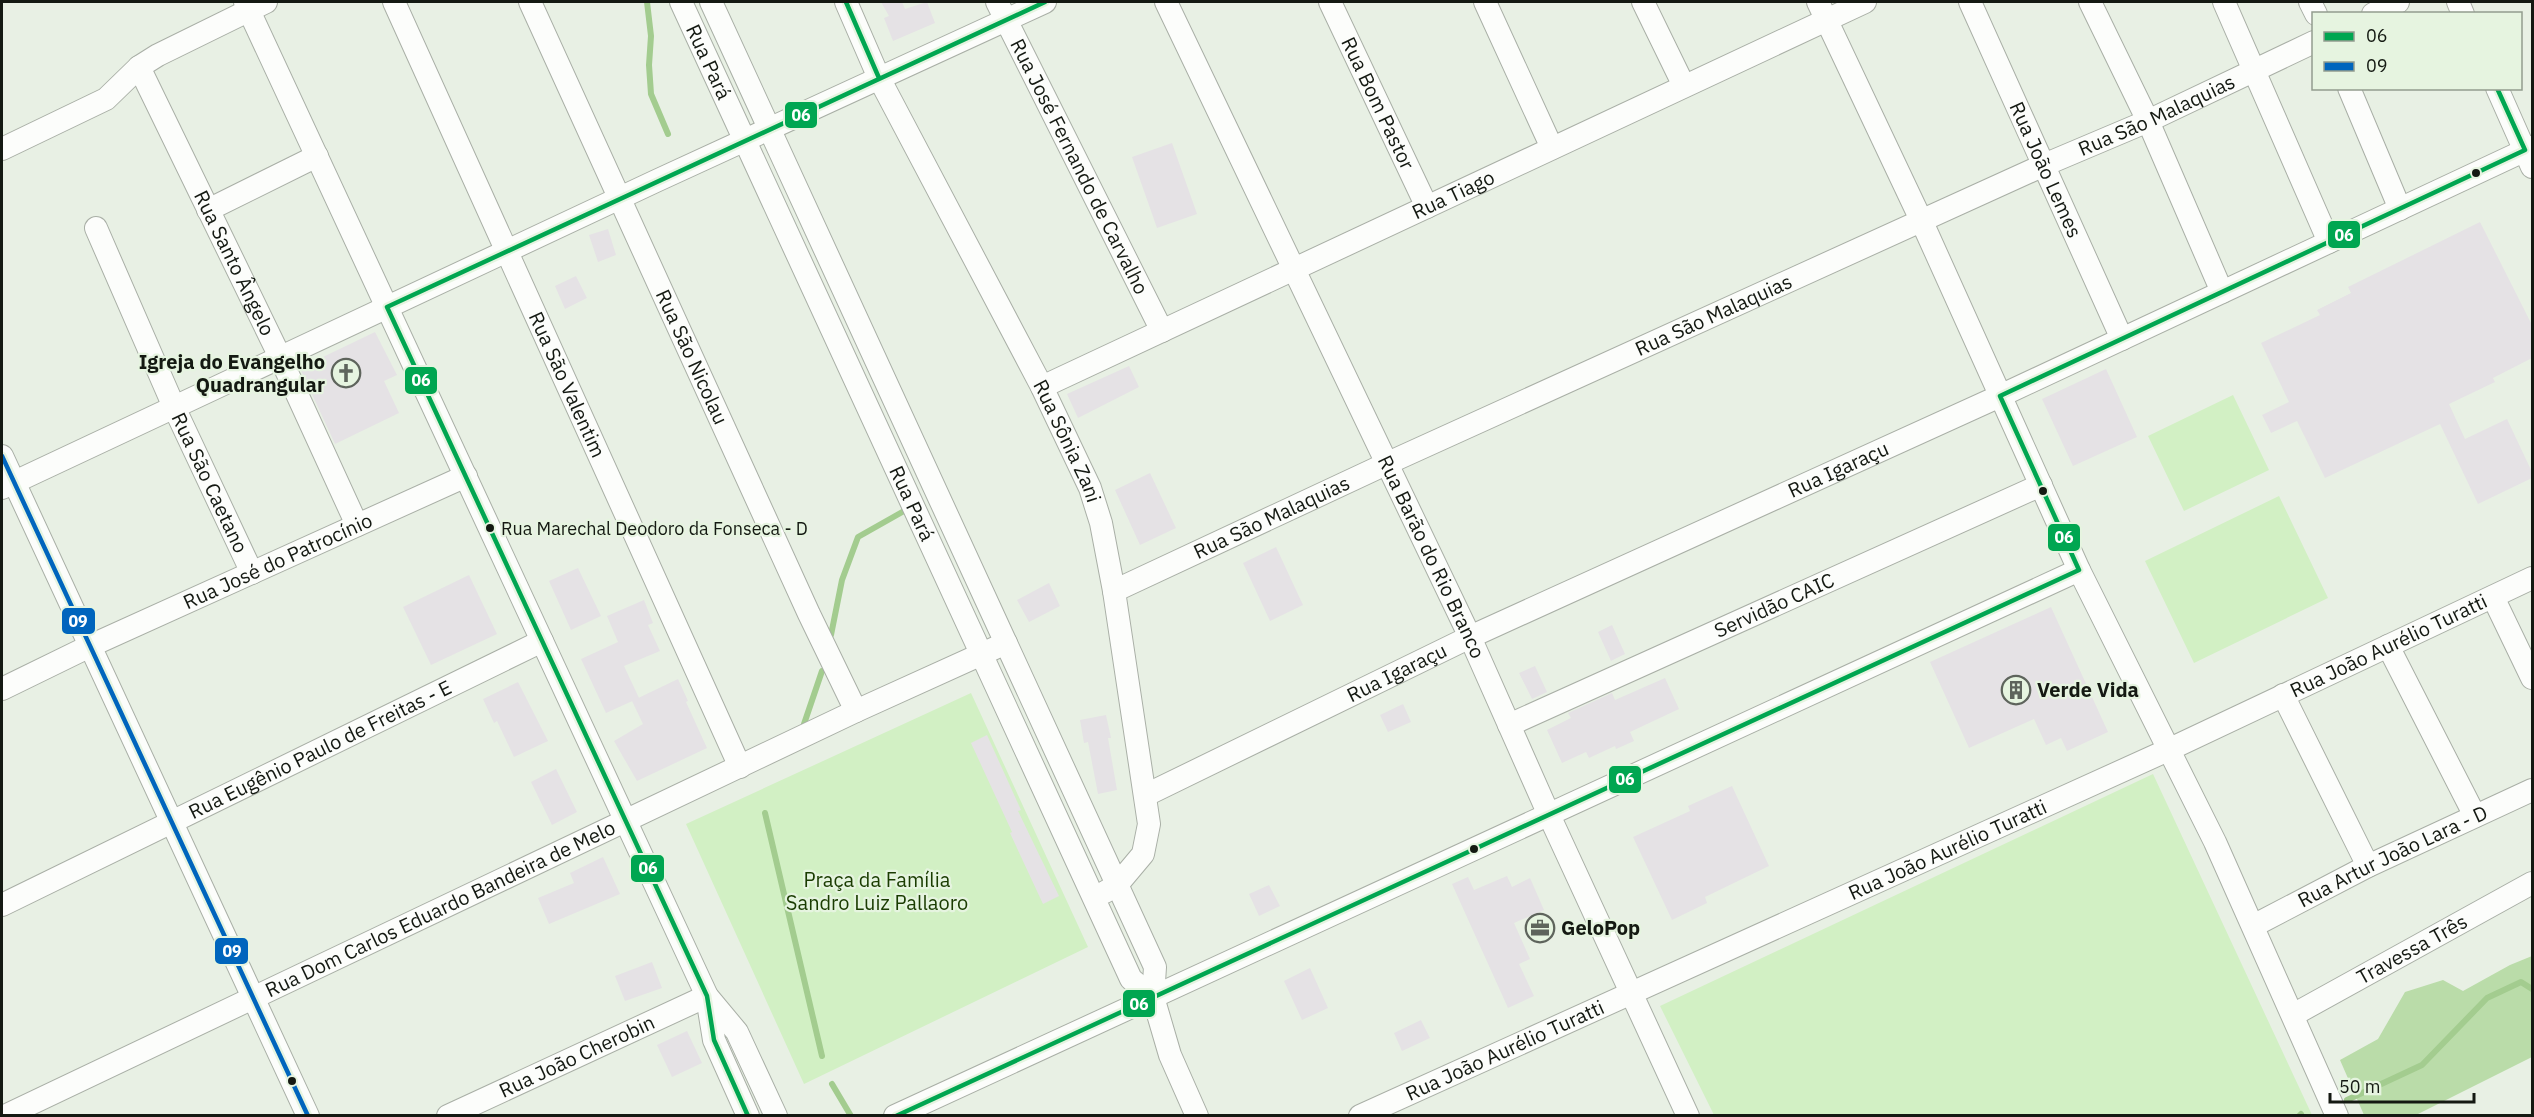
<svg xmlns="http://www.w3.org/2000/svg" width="2534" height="1117" font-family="'IBM Plex Sans',sans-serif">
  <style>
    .green { fill: #d2f0c4 }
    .forest { fill: #badca9 }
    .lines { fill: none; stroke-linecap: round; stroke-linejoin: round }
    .stream { stroke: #a3cc8f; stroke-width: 6 }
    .building { fill: #e5e2e5 }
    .minor-casing { stroke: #a9afa6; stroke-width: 24 }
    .minor { stroke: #fcfdfb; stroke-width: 22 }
    .bus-1-casing { stroke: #e6f4e0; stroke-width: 9 }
    .bus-2-casing { stroke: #e6f4e0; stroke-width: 9 }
    .bus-1 { stroke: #00a651; stroke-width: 4.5 }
    .bus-2 { stroke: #0065bd; stroke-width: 4.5 }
    .bus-dot { fill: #141912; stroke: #e6f4e0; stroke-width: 2 }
    .labels { text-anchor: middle; stroke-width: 4.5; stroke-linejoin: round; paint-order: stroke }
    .bus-label { font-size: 18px; fill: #141912; stroke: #e6f4e0; text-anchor: start }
    .street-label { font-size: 20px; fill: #141912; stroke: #e6f4e0 }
    .poi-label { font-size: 20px; font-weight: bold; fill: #141912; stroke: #e6f4e0; text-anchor: start }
    .park-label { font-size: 20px; fill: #1a3c01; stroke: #e6f4e0 }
    .line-badge { stroke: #e6f4e0; stroke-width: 2 }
    .badge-label { font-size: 16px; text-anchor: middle; font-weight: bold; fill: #fff }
  </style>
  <rect width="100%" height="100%" fill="#e8f0e4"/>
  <path class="green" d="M 2233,395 L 2269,470 L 2184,511 L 2148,436 Z
    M 2279,496 L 2328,598 L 2194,663 L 2145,561 Z
    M 971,693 L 1088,947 L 804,1084 L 686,824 Z
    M 2153,774 L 2312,1115 L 1714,1115 L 1660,1006 Z"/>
  <path class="forest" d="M 2532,956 L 2532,1057 L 2416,1115 L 2364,1115 L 2340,1060 L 2378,1039 L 2405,992 L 2443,980 L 2463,991 L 2510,965 Z"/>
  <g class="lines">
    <path class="stream" d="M 647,2 L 651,36 L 649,65 L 651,94 L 668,134
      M 831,635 L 842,580 L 858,537 L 904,511
      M 804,724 L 822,671
      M 765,813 L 822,1056
      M 832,1084 L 851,1116
      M 2347,1100 L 2422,1065 L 2487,998 L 2521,982 L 2532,989
      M 2299,1116 L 2301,1114"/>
  </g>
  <path class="building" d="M 881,2 L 902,2 L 905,9 L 927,2 L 935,23 L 893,41 L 884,18 L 889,16 Z
    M 1172,143 L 1197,214 L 1157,228 L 1132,157 Z
    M 2480,222 L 2532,325 L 2532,358 L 2493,378 L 2495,382 L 2449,404 L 2465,439 L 2507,419 L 2532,472 L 2532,478 L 2478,504 L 2440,424 L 2325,478 L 2297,421 L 2271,433 L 2262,415 L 2289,402 L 2261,343 L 2320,315 L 2317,310 L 2351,293 L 2348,287 Z
    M 608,229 L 616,255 L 598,262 L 589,235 Z
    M 576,276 L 587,298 L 565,309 L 555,286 Z
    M 375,332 L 397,375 L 384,381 L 399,413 L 335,444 L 300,368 Z
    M 1129,366 L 1139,387 L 1078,418 L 1067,394 Z
    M 2106,369 L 2137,437 L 2073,466 L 2042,399 Z
    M 1150,473 L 1176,528 L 1140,545 L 1115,490 Z
    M 1276,547 L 1303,605 L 1270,621 L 1243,563 Z
    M 578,568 L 601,616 L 571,630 L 549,581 Z
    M 469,575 L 497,634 L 431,665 L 403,607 Z
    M 1049,583 L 1060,606 L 1029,622 L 1017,600 Z
    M 644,600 L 653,623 L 648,625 L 660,651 L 624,666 L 639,698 L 606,713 L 581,659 L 618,642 L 607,616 Z
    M 2051,607 L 2108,732 L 2067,751 L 2061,738 L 2046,745 L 2034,719 L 1969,748 L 1930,662 Z
    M 1612,625 L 1625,654 L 1611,661 L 1598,632 Z
    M 1535,666 L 1547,692 L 1532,699 L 1519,673 Z
    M 1665,678 L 1679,709 L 1630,732 L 1634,741 L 1616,749 L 1615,746 L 1589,758 L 1586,752 L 1562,763 L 1547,730 L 1571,718 L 1568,713 L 1612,693 L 1615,700 Z
    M 678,679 L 688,701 L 686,702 L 707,748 L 637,781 L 614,741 L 643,724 L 632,701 Z
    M 518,682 L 548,741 L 514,757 L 497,721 L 494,723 L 483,699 Z
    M 1403,704 L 1411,722 L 1388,732 L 1380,715 Z
    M 1106,715 L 1111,738 L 1108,738 L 1117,790 L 1098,794 L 1088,742 L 1084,743 L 1080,720 Z
    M 987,735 L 1021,810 L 1018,811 L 1059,896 L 1043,904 L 1010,833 L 1012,832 L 971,743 Z
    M 556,769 L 577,812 L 552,825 L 531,782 Z
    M 1732,786 L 1769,866 L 1705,897 L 1707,903 L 1672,920 L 1633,837 L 1690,811 L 1688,806 Z
    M 603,857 L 620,894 L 549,924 L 538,898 L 574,883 L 570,873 Z
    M 1507,876 L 1512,887 L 1530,878 L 1544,910 L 1514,923 L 1530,959 L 1519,964 L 1534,996 L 1508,1008 L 1452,884 L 1468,877 L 1474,890 Z
    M 1269,885 L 1280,906 L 1259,916 L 1249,894 Z
    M 652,962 L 662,988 L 625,1001 L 615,976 Z
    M 1310,968 L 1328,1008 L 1302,1020 L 1284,981 Z
    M 1421,1020 L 1430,1038 L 1402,1051 L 1394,1033 Z
    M 687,1031 L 702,1063 L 672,1077 L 657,1045 Z"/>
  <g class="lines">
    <g class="minor-casing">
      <g id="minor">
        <path d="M 245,2 L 707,996 L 737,1032 L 776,1116"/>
        <path id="s1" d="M 394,2 L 740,767"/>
        <path id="s2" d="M 530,2 L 809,614 L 856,711"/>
        <path id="s3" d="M 681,2 L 1131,979 L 1153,997"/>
        <path d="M 711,2 L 1155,967 L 1153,997 L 1170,1055 L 1197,1116"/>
        <path id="s4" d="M 846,2 L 879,78 L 1042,387 L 1090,488 L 1101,523 L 1114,591 L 1149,824 L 1143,854 L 1117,885 L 1105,892"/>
        <path id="s5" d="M 997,2 L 1162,331"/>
        <path id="s6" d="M 1166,2 L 1470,637 L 1549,815 L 1688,1116"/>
        <path id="s7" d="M 1330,2 L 1427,207"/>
        <path d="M 1485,2 L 1552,148"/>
        <path d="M 1643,2 L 1684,86"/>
        <path d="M 1818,2 L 1922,222 L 2079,570 L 2215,842 L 2337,1116"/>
        <path id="s8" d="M 1970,2 L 2122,339"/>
        <path d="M 2090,2 L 2148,121 L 2222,292"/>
        <path d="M 2224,2 L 2329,242"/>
        <path d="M 2310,2 L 2316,14"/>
        <path d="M 2458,2 L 2463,14"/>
        <path d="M 2373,14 L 2398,2"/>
        <path id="s9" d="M 139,67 L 280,357 L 357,525"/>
        <path d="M 2349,88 L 2400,209"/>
        <path d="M 2497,88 L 2532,167"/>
        <path d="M 2,149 L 106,99 L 139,67 L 158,55 L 266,2"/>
        <path d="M 208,210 L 317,156"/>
        <path id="s10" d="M 96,228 L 174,407 L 252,573"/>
        <path id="s11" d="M 1042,387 L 1865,2"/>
        <path d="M 2,456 L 308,1116"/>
        <path d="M 2,488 L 656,181 L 1045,2"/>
        <path id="s12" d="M 1114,591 L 1388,463 L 2044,165 L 2148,121 L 2314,42"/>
        <path d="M 2493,597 L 2532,678"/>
        <path d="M 2388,646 L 2475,816"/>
        <path id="s13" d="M 2,689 L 90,646 L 466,476"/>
        <path d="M 2283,695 L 2368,866"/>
        <path id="s14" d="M 1509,725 L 2041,485"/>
        <path id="s15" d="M 1146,795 L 1470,637 L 2000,396 L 2532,147"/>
        <path id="s16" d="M 2,905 L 542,641"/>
        <path id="s17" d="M 2253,926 L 2368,866 L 2532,790"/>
        <path d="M 707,997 L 714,1040 L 748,1116"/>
        <path id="s18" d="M 2293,1015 L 2532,883"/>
        <path id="s19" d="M 5,1116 L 856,711 L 1006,643"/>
        <path id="s20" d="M 448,1116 L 707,996"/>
        <path d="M 895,1116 L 2079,570"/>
        <path id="s21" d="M 1360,1116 L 2168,750 L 2532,578"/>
      </g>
    </g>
    <use href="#minor" class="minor"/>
    <g class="bus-1-casing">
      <path id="bus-1" d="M 846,2 L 879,78
        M 748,1116 L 714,1040 L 707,996 L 387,307 L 1045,2
        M 896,1116 L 2079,570 L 2000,396 L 2525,150 L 2497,88"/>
    </g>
    <g class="bus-2-casing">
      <path id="bus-2" d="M 2,456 L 308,1116"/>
    </g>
    <use href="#bus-1" class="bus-1"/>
    <use href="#bus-2" class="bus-2"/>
  </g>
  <defs>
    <g id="church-ring" transform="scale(1.5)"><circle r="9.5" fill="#e6f4e0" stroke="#5e645c" stroke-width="1.5"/><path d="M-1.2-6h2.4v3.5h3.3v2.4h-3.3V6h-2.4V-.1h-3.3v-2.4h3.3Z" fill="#5e645c"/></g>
    <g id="building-ring" transform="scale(1.5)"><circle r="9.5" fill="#e6f4e0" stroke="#5e645c" stroke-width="1.5"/><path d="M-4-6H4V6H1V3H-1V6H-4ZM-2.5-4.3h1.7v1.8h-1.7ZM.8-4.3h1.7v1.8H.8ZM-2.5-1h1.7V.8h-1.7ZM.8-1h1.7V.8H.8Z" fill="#5e645c"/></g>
    <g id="office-ring" transform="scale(1.5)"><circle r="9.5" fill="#e6f4e0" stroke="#5e645c" stroke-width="1.5"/><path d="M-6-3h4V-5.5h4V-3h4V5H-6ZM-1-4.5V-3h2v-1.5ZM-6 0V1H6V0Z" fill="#5e645c"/></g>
  </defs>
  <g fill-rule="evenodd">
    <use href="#church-ring" x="346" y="373"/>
    <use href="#building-ring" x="2016" y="690"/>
    <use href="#office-ring" x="1540" y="928"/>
  </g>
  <g class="bus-dot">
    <circle cx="2476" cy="173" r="5"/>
    <circle cx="2043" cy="491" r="5"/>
    <circle cx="490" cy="528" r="5"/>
    <circle cx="1474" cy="849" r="5"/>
    <circle cx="292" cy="1081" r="5"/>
  </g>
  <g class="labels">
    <g class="bus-label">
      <text x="501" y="535">Rua Marechal Deodoro da Fonseca - D</text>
    </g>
    <g class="street-label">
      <text dy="7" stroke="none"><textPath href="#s3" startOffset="66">Rua Pará</textPath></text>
      <text dy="7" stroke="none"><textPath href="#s7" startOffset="112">Rua Bom Pastor</textPath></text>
      <text dy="7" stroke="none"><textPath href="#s12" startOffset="1146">Rua São Malaquias</textPath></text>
      <text dy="7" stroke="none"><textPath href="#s5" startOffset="184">Rua José Fernando de Carvalho</textPath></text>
      <text dy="7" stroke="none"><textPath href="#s8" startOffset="184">Rua João Lemes</textPath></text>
      <text dy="7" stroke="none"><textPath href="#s11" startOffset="454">Rua Tiago</textPath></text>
      <text dy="7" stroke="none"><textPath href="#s9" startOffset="218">Rua Santo Ângelo</textPath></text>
      <text dy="7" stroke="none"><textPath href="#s12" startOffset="660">Rua São Malaquias</textPath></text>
      <text dy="7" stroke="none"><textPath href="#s2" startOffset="390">Rua São Nicolau</textPath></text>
      <text dy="7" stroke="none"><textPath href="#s1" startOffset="420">Rua São Valentim</textPath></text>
      <text dy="7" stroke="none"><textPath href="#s4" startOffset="492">Rua Sônia Zani</textPath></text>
      <text dy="7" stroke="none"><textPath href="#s15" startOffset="765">Rua Igaraçu</textPath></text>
      <text dy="7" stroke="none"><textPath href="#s10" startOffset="279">Rua São Caetano</textPath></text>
      <text dy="7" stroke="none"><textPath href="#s3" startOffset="552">Rua Pará</textPath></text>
      <text dy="7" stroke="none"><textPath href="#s12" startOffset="174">Rua São Malaquias</textPath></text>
      <text dy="7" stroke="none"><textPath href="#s6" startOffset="615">Rua Barão do Rio Branco</textPath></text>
      <text dy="7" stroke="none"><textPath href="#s13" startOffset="304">Rua José do Patrocínio</textPath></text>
      <text dy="7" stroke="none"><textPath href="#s14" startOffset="291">Servidão CAIC</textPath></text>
      <text dy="7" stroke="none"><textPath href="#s21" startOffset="1131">Rua João Aurélio Turatti</textPath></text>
      <text dy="7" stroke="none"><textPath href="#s15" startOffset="279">Rua Igaraçu</textPath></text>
      <text dy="7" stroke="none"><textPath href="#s16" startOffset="354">Rua Eugênio Paulo de Freitas - E</textPath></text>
      <text dy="7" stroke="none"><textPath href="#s21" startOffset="645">Rua João Aurélio Turatti</textPath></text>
      <text dy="7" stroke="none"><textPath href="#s17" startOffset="156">Rua Artur João Lara - D</textPath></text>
      <text dy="7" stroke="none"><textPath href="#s19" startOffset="482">Rua Dom Carlos Eduardo Bandeira de Melo</textPath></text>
      <text dy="7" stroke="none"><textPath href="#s18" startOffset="136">Travessa Três</textPath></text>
      <text dy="7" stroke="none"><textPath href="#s21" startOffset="159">Rua João Aurélio Turatti</textPath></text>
      <text dy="7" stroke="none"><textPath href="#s20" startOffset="142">Rua João Cherobin</textPath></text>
    </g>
    <g class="poi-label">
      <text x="325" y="369" text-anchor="end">Igreja do Evangelho<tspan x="325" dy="23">Quadrangular</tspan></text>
      <text x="2037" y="697">Verde Vida</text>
      <text x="1561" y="935">GeloPop</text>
    </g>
    <g class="park-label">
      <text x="877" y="887">Praça da Família<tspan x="877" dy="23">Sandro Luiz Pallaoro</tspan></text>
    </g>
  </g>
  <g class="line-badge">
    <rect x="784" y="101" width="34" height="28" rx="6" fill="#00a651"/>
    <rect x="2327" y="220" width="34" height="29" rx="6" fill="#00a651"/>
    <rect x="404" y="366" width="34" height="29" rx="6" fill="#00a651"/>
    <rect x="2047" y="523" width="34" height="29" rx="6" fill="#00a651"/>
    <rect x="61" y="607" width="35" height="28" rx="6" fill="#0065bd"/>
    <rect x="1608" y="765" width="34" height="29" rx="6" fill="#00a651"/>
    <rect x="630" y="854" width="35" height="29" rx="6" fill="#00a651"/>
    <rect x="214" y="937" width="35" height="28" rx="6" fill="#0065bd"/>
    <rect x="1122" y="989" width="34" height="29" rx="6" fill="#00a651"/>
  </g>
  <g class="badge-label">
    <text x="801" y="121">06</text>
    <text x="2344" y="241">06</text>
    <text x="421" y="386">06</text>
    <text x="2064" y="543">06</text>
    <text x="78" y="627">09</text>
    <text x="1625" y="785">06</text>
    <text x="648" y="874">06</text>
    <text x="232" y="957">09</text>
    <text x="1139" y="1010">06</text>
  </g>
  <rect width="2534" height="1117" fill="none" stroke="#141912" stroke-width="6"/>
  <rect x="2312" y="12" width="210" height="78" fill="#e6f4e0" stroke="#929c8e" stroke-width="1.5"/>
  <rect x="2324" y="32" width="30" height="9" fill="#00a651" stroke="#929c8e" stroke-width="1.5"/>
  <text x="2366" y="42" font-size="18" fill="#141912">06</text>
  <rect x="2324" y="62" width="30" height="9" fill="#0065bd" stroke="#929c8e" stroke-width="1.5"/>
  <text x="2366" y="72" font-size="18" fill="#141912">09</text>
  <path d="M2330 1093v9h144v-9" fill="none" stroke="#141912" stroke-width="3"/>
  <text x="2339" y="1093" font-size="18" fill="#141912" stroke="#e6f4e0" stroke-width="4.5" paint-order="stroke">50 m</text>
</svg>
